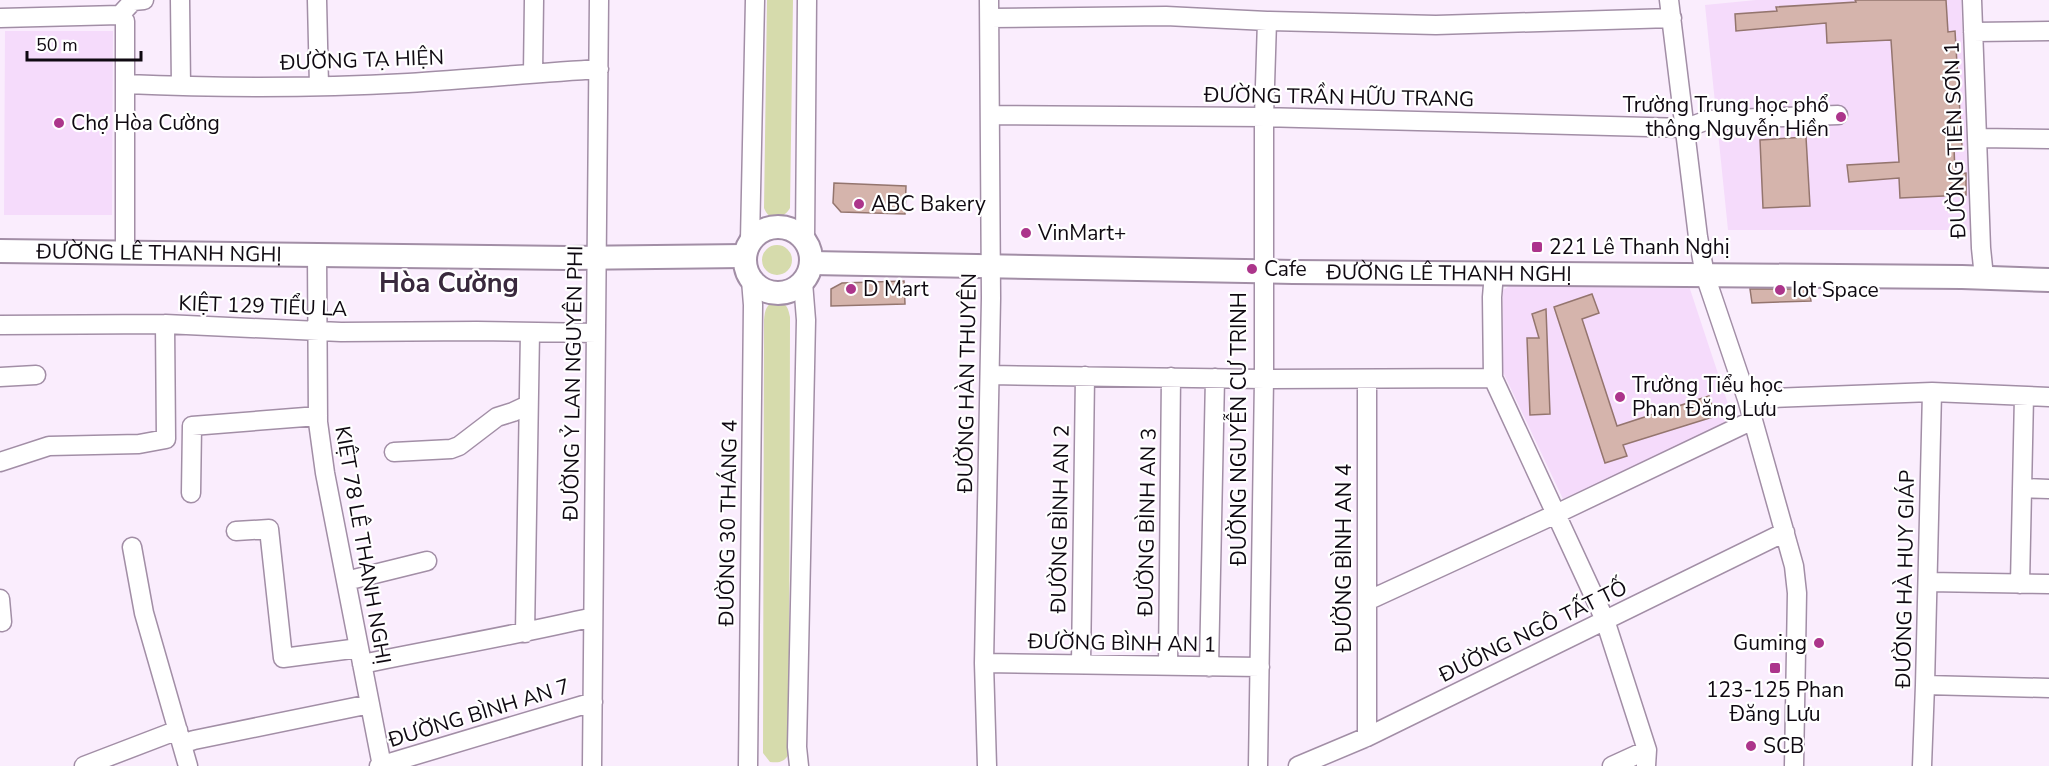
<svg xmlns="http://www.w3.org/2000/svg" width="2049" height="766" font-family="'Nunito Sans',sans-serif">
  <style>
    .built { fill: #f5dbfb }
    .green { fill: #d6dbac }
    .building { fill: #d5b4ac; stroke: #94756e; stroke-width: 1.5 }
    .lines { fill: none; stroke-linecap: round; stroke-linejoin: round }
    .minor-casing { stroke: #a28ea6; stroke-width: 21 }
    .major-casing { stroke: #a28ea6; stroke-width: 26 }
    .minor { stroke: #fff; stroke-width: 18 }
    .major { stroke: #fff; stroke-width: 22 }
    .poi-dot { fill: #ac358b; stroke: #fff; stroke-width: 2 }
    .labels { text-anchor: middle; stroke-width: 4.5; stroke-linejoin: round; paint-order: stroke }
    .street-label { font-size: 21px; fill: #0f0911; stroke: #fff }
    .poi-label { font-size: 21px; fill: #0f0911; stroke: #fff; text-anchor: start }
    .district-label { font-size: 27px; font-weight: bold; fill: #39293d; stroke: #fff }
  </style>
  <rect width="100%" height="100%" fill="#faedfd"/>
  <path class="built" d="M 1756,0 L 1961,0 L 1971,230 L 1728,230 L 1705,5 Z
    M 5,31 L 113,31 L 112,215 L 4,215 Z
    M 1516,282 L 1688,283 L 1734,422 L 1563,499 L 1503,372 L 1503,290 Z"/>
  <path class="green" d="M 767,0 L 793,0 L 790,208 C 783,220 769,222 764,208 Z
    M762 260a15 15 0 1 1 30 0a15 15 0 1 1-30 0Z
    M 777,302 C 787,303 788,308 790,317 L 789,754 C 784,762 780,763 770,762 L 763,753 L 764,320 C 765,310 766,303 777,302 Z"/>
  <path class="building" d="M 1855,0 L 1946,0 L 1948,32 L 1955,31 L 1962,146 L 1954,147 L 1955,174 L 1966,173 L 1966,195 L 1900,198 L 1899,178 L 1849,182 L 1847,165 L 1899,162 L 1891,40 L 1827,43 L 1826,23 L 1736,31 L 1735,14 L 1777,11 L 1776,7 L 1856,2 Z
    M 1806,137 L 1810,206 L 1763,208 L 1760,140 Z
    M 834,183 L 906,186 L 905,214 L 841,212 L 833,203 Z
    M 904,281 L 905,304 L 831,306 L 831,289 L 842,283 Z
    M 1750,289 L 1809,289 L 1811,301 L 1752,303 Z
    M 1592,294 L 1599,313 L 1582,319 L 1617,426 L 1709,396 L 1716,416 L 1623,445 L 1627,456 L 1605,463 L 1554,307 Z
    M 1546,309 L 1550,414 L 1530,415 L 1527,338 L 1539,338 L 1532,314 Z"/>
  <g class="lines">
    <g class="minor-casing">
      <path id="minor" d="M 180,0 L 181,86
        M 317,0 L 319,86
        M 1669,0 L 1698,237 L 1705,275 L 1747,399 L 1794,566 L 1797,593 L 1794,766
        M 1972,0 L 1981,248 L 1984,277
        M 120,15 L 133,1 L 144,0
        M 0,18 L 120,15 L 125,21 L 125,252
        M 990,18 L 1166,16 L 1267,21 L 1436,25 L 1672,18
        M 1973,32 L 2049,31
        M 533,73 L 534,0
        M 126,84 C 220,88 314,88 408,83 C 472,79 535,73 599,69
        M 990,115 L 1264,117 L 1686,128 L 1708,120 L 1838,115
        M 1978,138 L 2049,139
        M 750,240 L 755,0
        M 805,240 L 807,0
        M 317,254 L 318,422 L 325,473 L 382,766
        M 1494,273 L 1492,297 L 1493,378 L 1605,620 L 1647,750 L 1646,766
        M 0,325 L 165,324 L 341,332 L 477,331 L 596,333
        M 990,375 L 1264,379 L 1493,378
        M 0,377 L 36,375
        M 1747,399 L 1932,392 L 2049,397
        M 394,452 L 451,449 L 459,446 L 497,417 L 513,412 L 528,405
        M 0,462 L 49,446 L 139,444 L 166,439 L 165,324
        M 2022,488 L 2049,489
        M 191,493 L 192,426 L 318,416
        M 236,531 L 269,529 L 283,658 L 359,648
        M 132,547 L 144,613 L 188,766
        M 346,581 L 427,561
        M 1928,582 L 2049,584
        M 2020,584 L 2024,396
        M 0,599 L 2,622
        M 1367,601 L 1556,514 L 1753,420
        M 525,633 L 530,332
        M 984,663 L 1260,667
        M 362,664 C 439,648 517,635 593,617
        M 1081,664 L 1085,376
        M 1168,666 L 1171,377
        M 1209,667 L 1215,378
        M 1925,685 L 2049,688
        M 1367,737 L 1367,379
        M 182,744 L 194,740 L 370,704
        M 84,766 L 178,730
        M 379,766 L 593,702
        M 592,766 L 599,0
        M 748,766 L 753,305 L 751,280
        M 799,766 L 797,747 L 806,320 L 803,282
        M 987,766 L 984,663 L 991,298 L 989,0
        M 1258,766 L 1264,379 L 1264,117 L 1267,21
        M 1298,766 L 1367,737 L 1785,532
        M 1612,766 L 1647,750
        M 1922,766 L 1925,685 L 1932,392"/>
    </g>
    <g class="major-casing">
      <g id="major">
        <circle cx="778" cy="260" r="33"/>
        <path id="s1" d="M 0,251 L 568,258 L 744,256"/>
        <path id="s2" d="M 811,263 L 1293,272 L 1962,277 L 2049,280"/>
      </g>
    </g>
    <use href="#minor" class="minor"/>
    <use href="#major" class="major"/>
  </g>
  <g class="poi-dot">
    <circle cx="1841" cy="117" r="6"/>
    <circle cx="59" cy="123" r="6"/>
    <circle cx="859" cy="204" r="6"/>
    <circle cx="1026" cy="233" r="6"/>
    <rect x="1531" y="241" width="12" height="12" rx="3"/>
    <circle cx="1252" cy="269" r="6"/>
    <circle cx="851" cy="289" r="6"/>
    <circle cx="1780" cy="290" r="6"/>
    <circle cx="1620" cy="397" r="6"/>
    <circle cx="1819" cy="643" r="6"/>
    <rect x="1769" y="662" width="12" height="12" rx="3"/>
    <circle cx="1751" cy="746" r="6"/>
  </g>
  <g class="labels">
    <g class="street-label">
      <text transform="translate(362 60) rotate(-2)" y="7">ĐƯỜNG TẠ HIỆN</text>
      <text transform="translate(1339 97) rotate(1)" y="7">ĐƯỜNG TRẦN HỮU TRANG</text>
      <text transform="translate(1955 140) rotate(-92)" y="7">ĐƯỜNG TIÊN SƠN 1</text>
      <text dy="7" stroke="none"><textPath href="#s1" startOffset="159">ĐƯỜNG LÊ THANH NGHỊ</textPath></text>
      <text dy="7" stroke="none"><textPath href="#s2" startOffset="638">ĐƯỜNG LÊ THANH NGHỊ</textPath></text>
      <text transform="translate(263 306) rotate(2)" y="7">KIỆT 129 TIỂU LA</text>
      <text transform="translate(573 383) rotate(-89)" y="7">ĐƯỜNG Ỷ LAN NGUYÊN PHI</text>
      <text transform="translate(967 383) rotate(-89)" y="7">ĐƯỜNG HÀN THUYÊN</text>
      <text transform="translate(1239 429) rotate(-90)" y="7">ĐƯỜNG NGUYỄN CƯ TRINH</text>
      <text transform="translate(1060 519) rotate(-89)" y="7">ĐƯỜNG BÌNH AN 2</text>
      <text transform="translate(1147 522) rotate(-89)" y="7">ĐƯỜNG BÌNH AN 3</text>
      <text transform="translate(728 523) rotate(-89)" y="7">ĐƯỜNG 30 THÁNG 4</text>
      <text transform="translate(363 545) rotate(80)" y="7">KIỆT 78 LÊ THANH NGHỊ</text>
      <text transform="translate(1344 558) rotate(-90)" y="7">ĐƯỜNG BÌNH AN 4</text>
      <text transform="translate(1905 579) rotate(-89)" y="7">ĐƯỜNG HÀ HUY GIÁP</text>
      <text transform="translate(1533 631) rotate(-26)" y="7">ĐƯỜNG NGÔ TẤT TỐ</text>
      <text transform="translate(1122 643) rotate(1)" y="7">ĐƯỜNG BÌNH AN 1</text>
      <text transform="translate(479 713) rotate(-17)" y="7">ĐƯỜNG BÌNH AN 7</text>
    </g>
    <g class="poi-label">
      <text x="1829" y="112" text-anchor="end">Trường Trung học phổ<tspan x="1829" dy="24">thông Nguyễn Hiền</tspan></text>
      <text x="71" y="130">Chợ Hòa Cường</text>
      <text x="871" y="211">ABC Bakery</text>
      <text x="1038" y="240">VinMart+</text>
      <text x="1549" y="254">221 Lê Thanh Nghị</text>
      <text x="1264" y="276">Cafe</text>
      <text x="863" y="296">D Mart</text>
      <text x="1792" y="297">Iot Space</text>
      <text x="1632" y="392">Trường Tiểu học<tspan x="1632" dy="24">Phan Đăng Lưu</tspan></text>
      <text x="1807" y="650" text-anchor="end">Guming</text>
      <text x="1775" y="697" text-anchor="middle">123-125 Phan<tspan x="1775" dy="24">Đăng Lưu</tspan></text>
      <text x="1763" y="753">SCB</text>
    </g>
    <g class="district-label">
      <text x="449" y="292">Hòa Cường</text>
    </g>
  </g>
  <path d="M27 51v9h114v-9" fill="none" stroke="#0f0911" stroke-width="3"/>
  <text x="36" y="51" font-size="18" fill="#0f0911" stroke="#ffffff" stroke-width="4.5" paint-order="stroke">50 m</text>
</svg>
